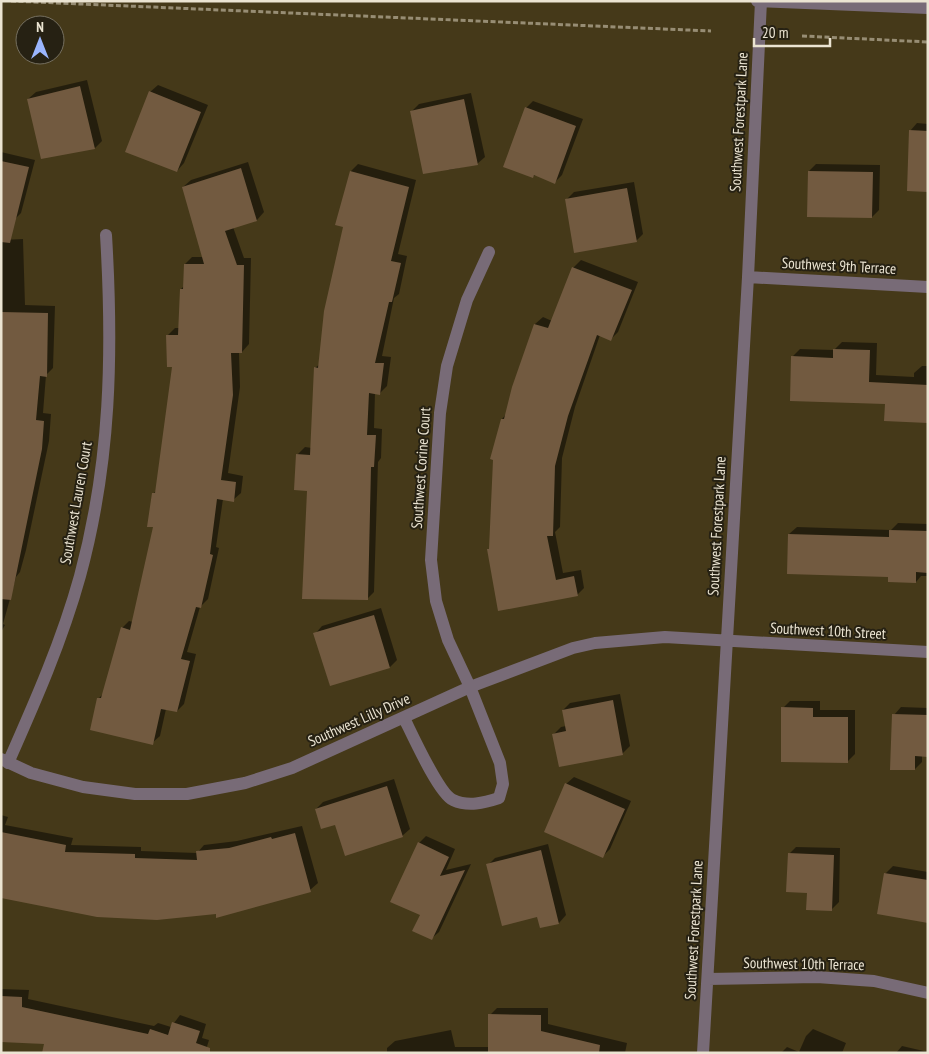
<svg xmlns="http://www.w3.org/2000/svg" width="929" height="1054" font-family="'PT Sans Narrow',sans-serif">
  <style>
    .shadow { fill: #0007 }
    .building { fill: #725a40 }
    .lines { fill: none; stroke-linecap: round; stroke-linejoin: round }
    .path { stroke: #978d74; stroke-width: 3; stroke-dasharray: 5 2.5; stroke-linecap: butt }
    .minor { stroke: #786b77; stroke-width: 12 }
    .labels { text-anchor: middle; stroke-width: 4; stroke-linejoin: round; paint-order: stroke }
    .street-label { font-size: 15px; fill: #ebe4d2; stroke: #262113 }
  </style>
  <rect width="100%" height="100%" fill="#453919"/>
  <path class="shadow" d="M 87,80 L 102,141 L 95,148 L 28,99 L 36,92 Z
    M 158,85 L 208,105 L 184,163 L 177,171 L 150,92 Z
    M 471,93 L 485,157 L 477,164 L 449,170 L 412,111 L 419,104 Z
    M 533,101 L 583,119 L 562,175 L 555,182 L 535,175 L 532,177 L 526,108 Z
    M 917,123 L 928,124 L 928,190 L 910,131 Z
    M 1,152 L 35,160 L 21,213 L 14,220 L 1,217 Z
    M 248,162 L 264,212 L 257,220 L 233,227 L 244,258 L 251,258 L 249,344 L 242,352 L 239,352 L 240,387 L 228,473 L 243,476 L 241,493 L 233,500 L 223,499 L 216,547 L 219,548 L 208,599 L 200,607 L 187,652 L 196,654 L 184,704 L 177,711 L 166,709 L 160,736 L 152,743 L 99,698 L 104,693 L 122,628 L 129,621 L 133,622 L 155,526 L 153,494 L 157,490 L 173,366 L 167,336 L 175,328 L 180,328 L 181,289 L 184,286 L 185,264 L 192,257 L 203,257 L 183,187 L 191,180 Z
    M 358,164 L 416,180 L 398,254 L 407,256 L 399,294 L 394,298 L 382,356 L 391,357 L 387,386 L 379,394 L 375,393 L 374,428 L 382,429 L 381,458 L 378,462 L 374,592 L 367,599 L 308,489 L 297,455 L 305,447 L 312,448 L 315,368 L 320,364 L 345,226 L 351,171 Z
    M 816,164 L 880,165 L 879,210 L 872,217 L 809,171 Z
    M 634,182 L 643,234 L 636,241 L 567,199 L 574,192 Z
    M 23,239 L 25,305 L 55,306 L 53,368 L 46,375 L 43,413 L 51,414 L 49,441 L 26,550 L 20,572 L 16,577 L 3,624 L 5,625 L 1,632 L 1,240 Z
    M 581,260 L 638,282 L 618,332 L 611,339 L 600,335 L 575,407 L 562,458 L 560,527 L 555,532 L 563,573 L 581,570 L 584,588 L 577,595 L 488,550 L 491,547 L 502,419 L 506,414 L 513,387 L 535,324 L 543,317 L 552,321 L 573,268 Z
    M 842,342 L 877,343 L 876,375 L 914,377 L 914,373 L 922,366 L 928,366 L 928,422 L 793,356 L 800,349 L 834,350 Z
    M 898,523 L 928,524 L 928,576 L 921,576 L 916,582 L 889,576 L 789,534 L 797,527 L 891,530 Z
    M 381,608 L 397,660 L 390,667 L 330,685 L 315,634 L 322,626 Z
    M 620,694 L 630,746 L 622,754 L 554,734 L 561,727 L 566,726 L 563,710 L 570,703 Z
    M 790,701 L 820,701 L 820,710 L 855,710 L 855,754 L 847,762 L 783,708 Z
    M 901,707 L 928,708 L 928,756 L 922,755 L 922,762 L 915,769 L 894,715 Z
    M 574,777 L 631,801 L 610,849 L 603,856 L 566,784 Z
    M 394,779 L 410,829 L 402,836 L 336,823 L 316,809 L 323,802 Z
    M 1,815 L 8,817 L 5,825 L 73,838 L 71,845 L 141,847 L 141,851 L 197,853 L 204,845 L 237,841 L 302,826 L 318,883 L 310,890 L 217,913 L 1,893 Z
    M 426,836 L 455,849 L 446,870 L 471,864 L 439,932 L 431,939 L 422,915 L 419,843 Z
    M 548,844 L 566,915 L 559,923 L 541,927 L 538,915 L 488,865 L 495,858 Z
    M 796,847 L 840,848 L 839,902 L 832,909 L 808,892 L 789,854 Z
    M 893,866 L 928,872 L 928,922 L 885,874 Z
    M 1,989 L 29,990 L 28,999 L 154,1026 L 158,1023 L 171,1027 L 180,1015 L 206,1024 L 202,1038 L 209,1040 L 205,1053 L 1,1041 Z
    M 497,1008 L 548,1008 L 548,1024 L 627,1043 L 625,1053 L 387,1053 L 387,1048 L 395,1041 L 451,1030 L 455,1047 L 489,1047 L 490,1015 Z
    M 813,1029 L 846,1043 L 842,1053 L 781,1053 L 787,1047 L 799,1052 L 806,1036 Z
    M 902,1046 L 928,1052 L 928,1053 L 896,1053 Z"/>
  <path class="building" d="M 80,86 L 95,149 L 41,159 L 27,99 Z
    M 149,91 L 201,112 L 177,172 L 125,152 Z
    M 464,99 L 478,165 L 423,174 L 410,111 Z
    M 525,107 L 576,126 L 555,184 L 534,175 L 533,178 L 503,167 Z
    M 909,130 L 928,131 L 928,192 L 907,191 Z
    M 1,161 L 29,167 L 10,243 L 1,242 Z
    M 241,168 L 257,221 L 225,231 L 237,265 L 244,265 L 242,353 L 231,353 L 233,395 L 221,480 L 236,482 L 234,502 L 217,499 L 210,554 L 213,555 L 201,608 L 196,607 L 181,659 L 190,661 L 177,712 L 161,709 L 153,745 L 90,730 L 97,698 L 101,698 L 121,627 L 130,630 L 153,527 L 147,527 L 152,493 L 155,493 L 172,367 L 167,367 L 166,335 L 178,335 L 180,289 L 183,289 L 184,264 L 204,264 L 182,187 Z
    M 350,171 L 409,187 L 391,261 L 401,263 L 392,302 L 389,302 L 375,363 L 384,363 L 380,395 L 369,393 L 367,435 L 376,435 L 374,467 L 371,467 L 368,600 L 302,599 L 307,491 L 294,490 L 296,454 L 310,455 L 314,367 L 318,368 L 324,311 L 343,227 L 335,225 Z
    M 808,171 L 873,172 L 872,218 L 807,217 Z
    M 627,188 L 637,242 L 574,253 L 565,199 Z
    M 572,267 L 632,290 L 611,341 L 597,335 L 568,416 L 555,466 L 553,536 L 547,536 L 556,580 L 574,576 L 578,596 L 498,611 L 487,549 L 489,549 L 493,460 L 490,459 L 501,419 L 504,419 L 512,387 L 534,324 L 548,328 Z
    M 1,312 L 48,313 L 47,377 L 40,376 L 36,420 L 44,421 L 42,449 L 11,600 L 1,599 Z
    M 833,349 L 870,350 L 869,382 L 928,385 L 928,423 L 884,421 L 885,404 L 790,401 L 791,356 L 833,358 Z
    M 889,530 L 928,531 L 928,573 L 916,572 L 916,583 L 888,582 L 888,577 L 787,574 L 788,534 L 889,537 Z
    M 374,615 L 390,668 L 330,686 L 313,633 Z
    M 613,700 L 623,755 L 559,767 L 552,734 L 566,731 L 562,710 Z
    M 781,707 L 813,708 L 813,717 L 848,717 L 848,763 L 781,762 Z
    M 892,714 L 928,715 L 928,757 L 915,756 L 915,770 L 890,770 Z
    M 565,783 L 625,809 L 603,858 L 544,832 Z
    M 387,786 L 403,837 L 345,856 L 335,825 L 321,829 L 315,809 Z
    M 1,832 L 66,845 L 65,852 L 135,854 L 135,858 L 197,860 L 196,851 L 229,848 L 271,837 L 272,839 L 295,833 L 311,892 L 216,918 L 216,914 L 157,920 L 97,917 L 1,898 Z
    M 418,842 L 449,857 L 440,876 L 465,870 L 432,940 L 412,931 L 420,915 L 390,902 Z
    M 541,850 L 559,924 L 540,928 L 537,917 L 502,926 L 486,864 Z
    M 788,853 L 834,855 L 832,911 L 806,910 L 807,893 L 786,892 Z
    M 884,873 L 928,880 L 928,923 L 877,914 Z
    M 1,996 L 22,997 L 22,1007 L 148,1034 L 150,1029 L 168,1035 L 172,1022 L 200,1031 L 196,1043 L 210,1048 L 210,1053 L 42,1053 L 44,1044 L 1,1042 Z
    M 488,1014 L 541,1015 L 541,1031 L 600,1045 L 599,1053 L 488,1053 Z"/>
  <g class="lines">
    <path class="path" d="M 11,1 L 711,31
      M 802,36 L 928,42"/>
    <path class="minor" d="M 757,1 L 928,8
      M 748,277 L 928,287
      M 404,718 C 412,734 439,794 453,800 C 468,807 484,803 499,798 L 503,784 L 500,763 L 470,687 L 448,640 L 436,601 L 431,560 L 440,413 L 447,366 L 467,300 L 489,252
      M 1,759 L 31,773 L 83,787 L 135,794 L 187,794 L 245,783 L 292,768 L 470,687 L 573,648 L 595,643 L 665,637 L 928,652
      M 8,763 C 35,702 62,641 80,576 C 111,462 113,352 106,235
      M 708,979 L 817,977 L 874,981 L 928,993
      M 703,1053 L 748,277 L 761,1"/>
  </g>
  <g class="labels">
    <g class="street-label">
      <text transform="translate(739 122) rotate(-87)" y="5">Southwest Forestpark Lane</text>
      <text transform="translate(839 266) rotate(3)" y="5">Southwest 9th Terrace</text>
      <text transform="translate(421 468) rotate(-86)" y="5">Southwest Corine Court</text>
      <text transform="translate(76 503) rotate(-80)" y="5">Southwest Lauren Court</text>
      <text transform="translate(717 526) rotate(-87)" y="5">Southwest Forestpark Lane</text>
      <text transform="translate(828 631) rotate(3)" y="5">Southwest 10th Street</text>
      <text transform="translate(359 720) rotate(-24)" y="5">Southwest Lilly Drive</text>
      <text transform="translate(694 930) rotate(-87)" y="5">Southwest Forestpark Lane</text>
      <text transform="translate(804 964) rotate(1)" y="5">Southwest 10th Terrace</text>
    </g>
  </g>
  <rect width="929" height="1054" fill="none" stroke="#ebe4d2" stroke-width="5"/>
  <g transform="translate(40 40)"><circle r="24" fill="#262113" stroke="#756f5f"/>
  <path d="M0-4L9 19L0 12L-9 19Z" fill="#9ab5fd"/>
  <text y="-8" font-size="14" font-weight="bold" text-anchor="middle" fill="#ebe4d2">N</text>
  </g>
  <path d="M754 38v8h76v-8" fill="none" stroke="#ebe4d2" stroke-width="2.5"/>
  <text x="762" y="38" font-size="15" fill="#ebe4d2" stroke="#262113" stroke-width="4" paint-order="stroke">20 m</text>
</svg>
